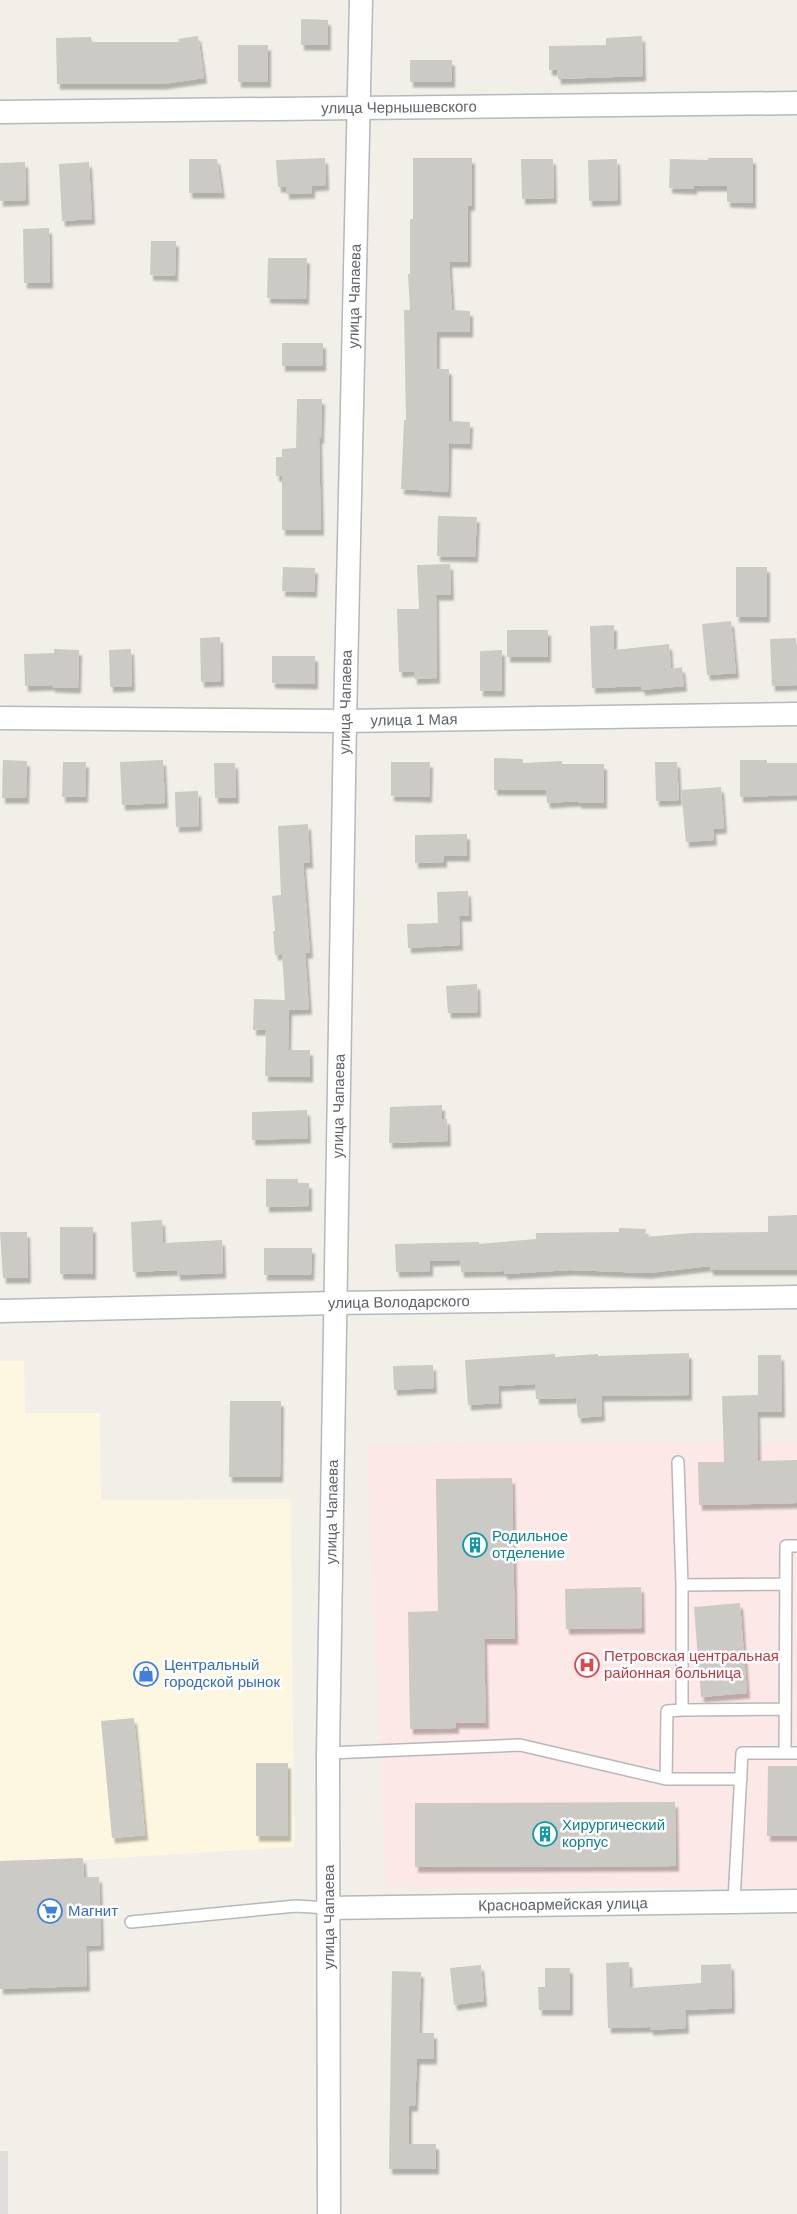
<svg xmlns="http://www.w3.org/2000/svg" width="797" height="2214" font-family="Helvetica,sans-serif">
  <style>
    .commercial { fill: #fef7e0 }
    .industrial { fill: #e0deda }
    .medical { fill: #fce8e6 }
    .building { fill: #cccac5; filter: url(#shadow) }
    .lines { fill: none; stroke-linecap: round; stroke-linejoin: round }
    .lane-casing { stroke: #b5b8bc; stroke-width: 14 }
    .street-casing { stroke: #b5b8bc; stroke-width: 25 }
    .lane { stroke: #fff; stroke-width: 11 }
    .street { stroke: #fff; stroke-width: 22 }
    .labels { text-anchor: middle; stroke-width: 5; stroke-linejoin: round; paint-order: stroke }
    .street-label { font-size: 15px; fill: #5f6368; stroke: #fff }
    .culture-label { font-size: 15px; fill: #0d838f; stroke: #fff; text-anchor: start }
    .health-label { font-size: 15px; fill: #be3a42; stroke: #fff; text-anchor: start }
    .shop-label { font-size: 15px; fill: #366cbe; stroke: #fff; text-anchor: start }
  </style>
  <defs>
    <filter id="shadow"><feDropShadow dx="3" dy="5.5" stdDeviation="1" flood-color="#0004"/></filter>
  </defs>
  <rect width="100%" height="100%" fill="#f1efe8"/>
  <path class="commercial" d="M 0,1361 L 24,1361 L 25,1413 L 100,1413 L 101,1500 L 291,1499 L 294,1847 L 0,1865 Z"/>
  <path class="industrial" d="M 0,2151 L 8,2151 L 8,2214 L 0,2214 Z"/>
  <path class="medical" d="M 797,1442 L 797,1888 L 386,1887 L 367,1444 Z"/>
  <path class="building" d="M 301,19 L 328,20 L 328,45 L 301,45 Z
    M 198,36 L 204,78 L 163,84 L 57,84 L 56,38 L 91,37 L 92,42 L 179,42 L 178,39 Z
    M 642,36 L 643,76 L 558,79 L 557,70 L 549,70 L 549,46 L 606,45 L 606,38 Z
    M 238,45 L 268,45 L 268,82 L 238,82 Z
    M 410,60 L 452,60 L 452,82 L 410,82 Z
    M 325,158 L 326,185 L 312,186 L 312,193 L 286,194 L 286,187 L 278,187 L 276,160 Z
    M 413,158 L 472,158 L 472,205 L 468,206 L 468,262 L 449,262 L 452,310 L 470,311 L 470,332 L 437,332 L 437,369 L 449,369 L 449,421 L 470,422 L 469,444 L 449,443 L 448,492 L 401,489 L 404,420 L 406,420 L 404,310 L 410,310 L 408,274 L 410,274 L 410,219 L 413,219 Z
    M 708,158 L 753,158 L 753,203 L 727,202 L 727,186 L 694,186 L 694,189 L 669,188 L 670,159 L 708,160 Z
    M 189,159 L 217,159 L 222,193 L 189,193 Z
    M 521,159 L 553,159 L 554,198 L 522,199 Z
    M 617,159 L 618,200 L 589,201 L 588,160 Z
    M 25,162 L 26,200 L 0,201 L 0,163 Z
    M 89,162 L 92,219 L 62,221 L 59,164 Z
    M 49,228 L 50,283 L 24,283 L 23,229 Z
    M 151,241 L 176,241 L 175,276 L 150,275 Z
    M 268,258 L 307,258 L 306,299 L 267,298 Z
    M 282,343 L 323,343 L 323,366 L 282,366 Z
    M 297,399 L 322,399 L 321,438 L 319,438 L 321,530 L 282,530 L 282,476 L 276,476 L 276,457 L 282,457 L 282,449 L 296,448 Z
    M 438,516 L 477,517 L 475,557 L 437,556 Z
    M 450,564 L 451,595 L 436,595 L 437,678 L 414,679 L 414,671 L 399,672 L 397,609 L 419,609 L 417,565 Z
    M 283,567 L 315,568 L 314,592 L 282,591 Z
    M 736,567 L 767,567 L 767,617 L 736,617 Z
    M 731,621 L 736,673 L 707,675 L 702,624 Z
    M 614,625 L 614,650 L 669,644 L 671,669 L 682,667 L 684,686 L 642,690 L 641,686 L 592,688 L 590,626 Z
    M 507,630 L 548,630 L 548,657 L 507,657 Z
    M 220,637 L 221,681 L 201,682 L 200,638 Z
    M 796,638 L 797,685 L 772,686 L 770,639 Z
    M 54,649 L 79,650 L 78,688 L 52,687 L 52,685 L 25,686 L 24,654 L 54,653 Z
    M 131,649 L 132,686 L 110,687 L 109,650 Z
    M 502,650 L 502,691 L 480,691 L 480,651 Z
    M 272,656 L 315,656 L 315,684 L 272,683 Z
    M 494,758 L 523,759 L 523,763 L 562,761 L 562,764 L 604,764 L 604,803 L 578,803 L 578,801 L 547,803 L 546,790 L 494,790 Z
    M 3,760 L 27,761 L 26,798 L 2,798 Z
    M 163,760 L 165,803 L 122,805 L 120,762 Z
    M 740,760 L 767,760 L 767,763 L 797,763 L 797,795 L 740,797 Z
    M 63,762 L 86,762 L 85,797 L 62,797 Z
    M 391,762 L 430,762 L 429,797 L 391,796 Z
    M 655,762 L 677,762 L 679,800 L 656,801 Z
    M 214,763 L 235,763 L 236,798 L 215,798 Z
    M 721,787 L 724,828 L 713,829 L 714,840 L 686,842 L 681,790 Z
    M 198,791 L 199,826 L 176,827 L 175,792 Z
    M 308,824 L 310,863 L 303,863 L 310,953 L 305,953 L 309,1009 L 289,1010 L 288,1050 L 310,1050 L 310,1077 L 265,1076 L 266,1030 L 253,1030 L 254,999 L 285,1000 L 282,954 L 275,955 L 273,931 L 275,931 L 272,896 L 281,895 L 278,826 Z
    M 467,834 L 467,856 L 444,856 L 444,862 L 415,863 L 415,835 Z
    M 468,891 L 469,916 L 459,916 L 460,945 L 408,948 L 407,924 L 438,923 L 437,892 Z
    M 477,984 L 478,1012 L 448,1013 L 446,986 Z
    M 442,1105 L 442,1119 L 447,1119 L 448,1141 L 389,1143 L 390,1107 Z
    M 307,1110 L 308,1138 L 252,1140 L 252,1112 Z
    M 266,1179 L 298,1179 L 298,1183 L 309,1183 L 309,1206 L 266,1207 Z
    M 797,1215 L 797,1270 L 710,1270 L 710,1266 L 649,1273 L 570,1270 L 504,1274 L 504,1271 L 461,1272 L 460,1260 L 430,1261 L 430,1271 L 396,1272 L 395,1244 L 479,1242 L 479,1244 L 536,1239 L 536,1233 L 619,1232 L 619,1228 L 646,1229 L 645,1237 L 692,1233 L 768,1232 L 768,1216 Z
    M 162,1220 L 163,1243 L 222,1240 L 223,1273 L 177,1275 L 177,1270 L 133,1272 L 131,1222 Z
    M 60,1227 L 93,1227 L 93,1274 L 60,1274 Z
    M 0,1232 L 27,1232 L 28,1278 L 3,1278 Z
    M 264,1248 L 312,1248 L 311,1275 L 264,1275 Z
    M 689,1353 L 689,1395 L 601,1396 L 602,1416 L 578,1418 L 576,1398 L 536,1399 L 535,1384 L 498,1386 L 499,1403 L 468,1405 L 465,1360 L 555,1354 L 555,1357 L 598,1354 L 598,1356 Z
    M 758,1355 L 781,1355 L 782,1412 L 757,1412 L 758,1461 L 797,1460 L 797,1503 L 699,1505 L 698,1462 L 724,1462 L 722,1396 L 758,1395 Z
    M 433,1365 L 434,1388 L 394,1390 L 393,1366 Z
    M 230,1401 L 281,1401 L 280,1477 L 229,1477 Z
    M 512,1478 L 515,1639 L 484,1639 L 486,1723 L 456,1723 L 456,1728 L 410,1729 L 408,1612 L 438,1611 L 436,1479 Z
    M 641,1587 L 642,1628 L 566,1629 L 565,1589 Z
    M 740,1603 L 747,1693 L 701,1697 L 694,1607 Z
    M 134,1718 L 145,1835 L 112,1838 L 101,1721 Z
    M 256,1763 L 288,1763 L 288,1836 L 256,1836 Z
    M 768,1766 L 797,1766 L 797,1836 L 767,1836 Z
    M 675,1802 L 676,1866 L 415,1867 L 415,1803 Z
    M 83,1858 L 84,1877 L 99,1877 L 101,1945 L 86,1946 L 87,1986 L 0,1989 L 0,1861 Z
    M 629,1962 L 630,1988 L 701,1983 L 701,1965 L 731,1964 L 732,2008 L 685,2010 L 686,2028 L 650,2030 L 650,2027 L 608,2028 L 606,1963 Z
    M 481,1965 L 484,2001 L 454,2005 L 450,1968 Z
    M 545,1968 L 570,1968 L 570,2010 L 539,2010 L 538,1987 L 545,1987 Z
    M 392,1971 L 421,1972 L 419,2033 L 434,2033 L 434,2059 L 417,2059 L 415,2106 L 409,2106 L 409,2144 L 436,2144 L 436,2169 L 389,2169 Z"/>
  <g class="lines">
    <g class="lane-casing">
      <path id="lane" d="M 678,1462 L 682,1585
        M 682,1710 L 785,1709
        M 328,1753 L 520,1745 L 666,1779 L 741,1779
        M 785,1753 L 786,1546 L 797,1546
        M 666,1779 L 667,1711 L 682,1710 L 682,1585 L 786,1584
        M 734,1901 L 742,1753 L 797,1753
        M 131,1922 L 296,1906 L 328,1908"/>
    </g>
    <g class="street-casing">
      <g id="street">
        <path id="s1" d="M 0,112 L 797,103"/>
        <path id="s2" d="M 0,718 L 345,721 L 797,714"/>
        <path id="s3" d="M 0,1311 L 335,1303 L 797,1297"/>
        <path id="s4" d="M 328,1908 L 797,1901"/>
        <path id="s5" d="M 329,2214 L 328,1753 L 345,721 L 361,0"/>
      </g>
    </g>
    <use href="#lane" class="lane"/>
    <use href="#street" class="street"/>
  </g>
  <defs>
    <g id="building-ring" transform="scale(1.25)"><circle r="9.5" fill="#fff" stroke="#0f9aa8" stroke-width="1.5"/><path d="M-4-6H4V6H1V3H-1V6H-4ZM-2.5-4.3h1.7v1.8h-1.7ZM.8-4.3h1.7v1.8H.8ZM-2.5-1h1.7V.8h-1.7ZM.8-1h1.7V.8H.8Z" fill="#0f9aa8"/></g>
    <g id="hospital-ring" transform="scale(1.25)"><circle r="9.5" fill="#fff" stroke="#e0444e" stroke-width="1.5"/><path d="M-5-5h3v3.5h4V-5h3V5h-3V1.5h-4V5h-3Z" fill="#e0444e"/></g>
    <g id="shop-ring" transform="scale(1.25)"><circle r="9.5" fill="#fff" stroke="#3f7fe0" stroke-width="1.5"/><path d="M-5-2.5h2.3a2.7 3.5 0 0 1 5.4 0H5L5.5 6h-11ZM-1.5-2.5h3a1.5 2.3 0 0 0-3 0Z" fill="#3f7fe0"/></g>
    <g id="supermarket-ring" transform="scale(1.25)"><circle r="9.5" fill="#fff" stroke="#3f7fe0" stroke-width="1.5"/><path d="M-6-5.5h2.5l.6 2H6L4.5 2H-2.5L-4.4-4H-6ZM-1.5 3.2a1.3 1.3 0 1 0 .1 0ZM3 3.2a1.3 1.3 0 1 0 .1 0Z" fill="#3f7fe0"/></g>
  </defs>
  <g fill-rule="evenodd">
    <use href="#building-ring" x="475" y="1545"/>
    <use href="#hospital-ring" x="587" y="1665"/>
    <use href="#shop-ring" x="146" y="1674"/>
    <use href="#building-ring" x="545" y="1834"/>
    <use href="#supermarket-ring" x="50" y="1911"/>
  </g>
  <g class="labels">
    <g class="street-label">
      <text dy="5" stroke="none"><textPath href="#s1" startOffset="399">улица Чернышевского</textPath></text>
      <text dy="5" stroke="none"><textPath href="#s5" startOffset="1918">улица Чапаева</textPath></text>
      <text dy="5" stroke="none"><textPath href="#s5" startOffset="1512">улица Чапаева</textPath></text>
      <text dy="5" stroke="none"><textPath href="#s2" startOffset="414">улица 1 Мая</textPath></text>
      <text dy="5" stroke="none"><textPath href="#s5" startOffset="1108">улица Чапаева</textPath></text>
      <text dy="5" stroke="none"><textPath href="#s3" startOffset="399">улица Володарского</textPath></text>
      <text dy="5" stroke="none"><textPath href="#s5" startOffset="702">улица Чапаева</textPath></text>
      <text dy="5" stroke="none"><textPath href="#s4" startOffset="235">Красноармейская улица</textPath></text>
      <text transform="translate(329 1917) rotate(-90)" y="5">улица Чапаева</text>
    </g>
    <g class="culture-label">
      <text x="492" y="1541">Родильное<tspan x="492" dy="17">отделение</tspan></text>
      <text x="562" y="1830">Хирургический<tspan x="562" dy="17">корпус</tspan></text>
    </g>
    <g class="health-label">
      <text x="604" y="1661">Петровская центральная<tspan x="604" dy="17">районная больница</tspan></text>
    </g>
    <g class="shop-label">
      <text x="164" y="1670">Центральный<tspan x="164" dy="17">городской рынок</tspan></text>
      <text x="68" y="1916">Магнит</text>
    </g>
  </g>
</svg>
